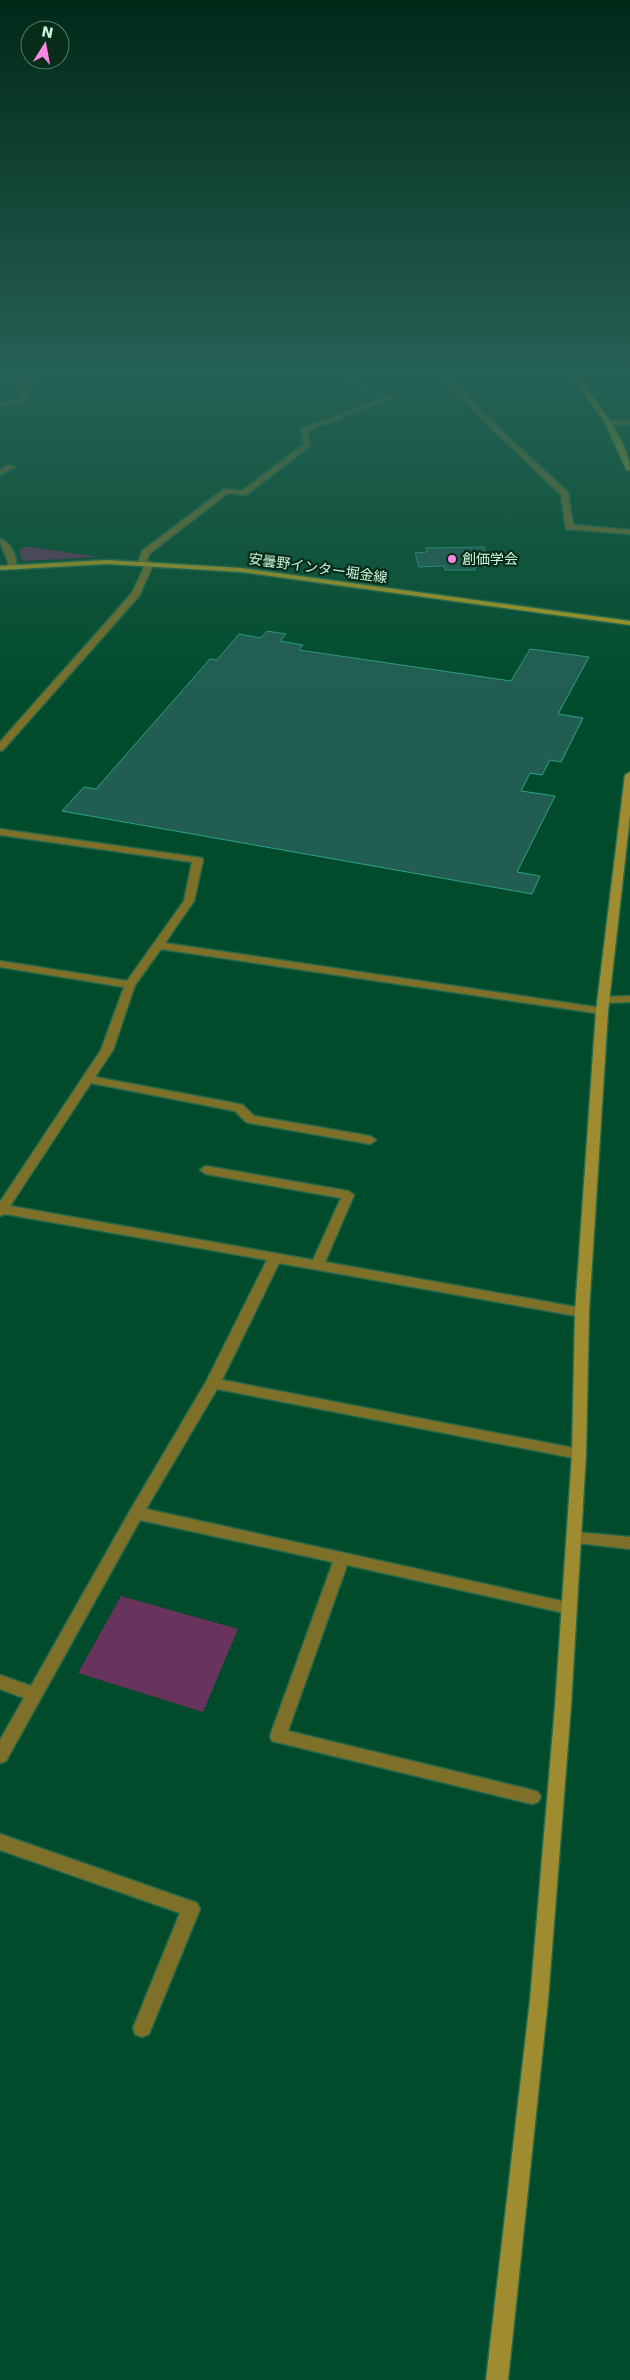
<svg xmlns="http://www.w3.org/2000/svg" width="630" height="2380" font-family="'DejaVu Sans','Noto Sans JP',sans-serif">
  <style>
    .green { fill: #68335c }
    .building { fill: #215d51; stroke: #2aa38c }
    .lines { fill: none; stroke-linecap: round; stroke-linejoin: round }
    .street-casing { stroke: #25694a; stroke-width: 3 }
    .secondary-casing { stroke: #25694a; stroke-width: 3 }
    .primary-casing { stroke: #25694a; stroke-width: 3 }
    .path { stroke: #6da588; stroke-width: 2; stroke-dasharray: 1 2; stroke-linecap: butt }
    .street { fill: #7f7029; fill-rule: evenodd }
    .secondary { fill: #9f8c31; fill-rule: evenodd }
    .primary { fill: #b9a01d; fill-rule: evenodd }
    .poi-dot { fill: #fe86e1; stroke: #082c1a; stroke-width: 2 }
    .labels { text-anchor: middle; stroke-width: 4.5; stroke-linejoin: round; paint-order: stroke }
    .far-poi-label { font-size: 14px; fill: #ccf4da; stroke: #082c1a; text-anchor: start }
    .far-street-label { font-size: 14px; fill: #ccf4da; stroke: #082c1a }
  </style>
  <rect width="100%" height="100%" fill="#004b2b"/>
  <path class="green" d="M 24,547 L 31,547 L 99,557 L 23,561 L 19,551 Z
    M 121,1596 L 238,1629 L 203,1712 L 78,1673 Z"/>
  <path class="building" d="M 484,547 L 490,566 L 474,567 L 475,570 L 445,570 L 444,566 L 419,567 L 415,553 L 427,552 L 426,548 Z
    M 267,631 L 286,634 L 280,641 L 303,645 L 299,650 L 511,681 L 530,649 L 589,657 L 558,714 L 583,718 L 561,762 L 550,760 L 542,775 L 530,773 L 521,791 L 555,796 L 517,872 L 540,876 L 532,894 L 62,811 L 84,787 L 96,789 L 210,659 L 217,660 L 239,634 L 261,638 Z"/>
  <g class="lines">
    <g class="street-casing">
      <path id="street" d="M 66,371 L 90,371 L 20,379 L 29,399 L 0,408 L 0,404 L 23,397 L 14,379 L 0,379 L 0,375 L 30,375 Z
        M 435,371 L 442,371 L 483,414 L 568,492 L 573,525 L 630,530 L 630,534 L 566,529 L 561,495 L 479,416 Z
        M 387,397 L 392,398 L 307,431 L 310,446 L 246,495 L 228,493 L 149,554 L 145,565 L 138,563 L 142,551 L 224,489 L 242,491 L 304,444 L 301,429 Z
        M 608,421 L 630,421 L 630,425 L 606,424 L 606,422 Z
        M 7,465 L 14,467 L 0,475 L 0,470 Z
        M 0,539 C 11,543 18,557 16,569 L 9,567 C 8,557 0,547 0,539 Z
        M 147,561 L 154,563 L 139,596 L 3,750 L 0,751 L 0,742 L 132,593 Z
        M 0,829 L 202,858 L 203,860 L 194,901 L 165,943 L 602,1008 L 608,1011 L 602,1014 L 161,949 L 135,985 L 113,1050 L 95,1077 L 239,1104 L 243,1105 L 254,1116 L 370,1136 L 376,1140 L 370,1144 L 250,1123 L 246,1122 L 235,1111 L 91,1083 L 10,1206 L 313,1260 L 341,1198 L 206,1174 L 200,1170 L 206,1166 L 348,1191 L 354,1195 L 325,1262 L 587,1309 L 589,1312 L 587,1315 L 582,1317 L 279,1263 L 222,1380 L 579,1449 L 584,1450 L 586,1454 L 584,1458 L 579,1459 L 217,1389 L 146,1509 L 575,1604 L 577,1608 L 575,1612 L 569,1614 L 347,1565 L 288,1731 L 532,1790 L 538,1792 L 541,1797 L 538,1802 L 532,1804 L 272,1741 L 270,1736 L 333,1562 L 140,1520 L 6,1761 L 0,1763 L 0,1740 L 24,1698 L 0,1689 L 0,1675 L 31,1686 L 131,1509 L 206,1382 L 267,1260 L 5,1214 L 0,1216 L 0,1202 L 101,1050 L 124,987 L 0,967 L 0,961 L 127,981 L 184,901 L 192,862 L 0,835 Z
        M 630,996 L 630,1002 L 603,1003 L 597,1000 L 603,997 Z
        M 574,1532 L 630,1537 L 630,1549 L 569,1542 L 566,1538 L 569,1534 Z
        M 0,1834 L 197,1903 L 200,1909 L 149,2034 L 142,2037 L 135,2034 L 133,2028 L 180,1913 L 0,1850 Z"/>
    </g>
    <g class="secondary-casing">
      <path id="secondary" d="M 630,772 L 630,816 L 608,1011 L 589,1312 L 586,1454 L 571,1706 L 548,2000 L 508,2380 L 486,2380 L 530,2000 L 555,1706 L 572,1454 L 575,1312 L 596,1011 L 625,775 Z"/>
    </g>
    <g class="primary-casing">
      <path id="primary" d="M 568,371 L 574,371 C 592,396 630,441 630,471 L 626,469 L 605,423 Z
        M 107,560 L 241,568 L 630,621 L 630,625 L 241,572 L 107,564 L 0,570 L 0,566 Z"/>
    </g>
    <path class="path" d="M 313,371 L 361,384 L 369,389"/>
    <use href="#street" class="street"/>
    <use href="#secondary" class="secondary"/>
    <use href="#primary" class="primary"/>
  </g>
  <linearGradient id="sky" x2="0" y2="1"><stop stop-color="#002918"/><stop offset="0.53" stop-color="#266155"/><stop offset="1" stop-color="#266155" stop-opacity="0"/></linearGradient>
  <rect width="630" height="704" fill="url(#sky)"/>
  <circle class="poi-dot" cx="452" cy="559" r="5"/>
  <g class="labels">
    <g class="far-poi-label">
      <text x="462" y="564">創価学会</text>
    </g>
    <g class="far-street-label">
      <text transform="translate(318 568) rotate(8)" y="5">安曇野インター堀金線</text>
    </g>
  </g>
  <g transform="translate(45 45) rotate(11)"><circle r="24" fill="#082c1a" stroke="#567c67"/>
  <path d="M0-4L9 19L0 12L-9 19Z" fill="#fe86e1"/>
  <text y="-8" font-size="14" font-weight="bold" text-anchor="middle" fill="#ccf4da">N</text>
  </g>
</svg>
